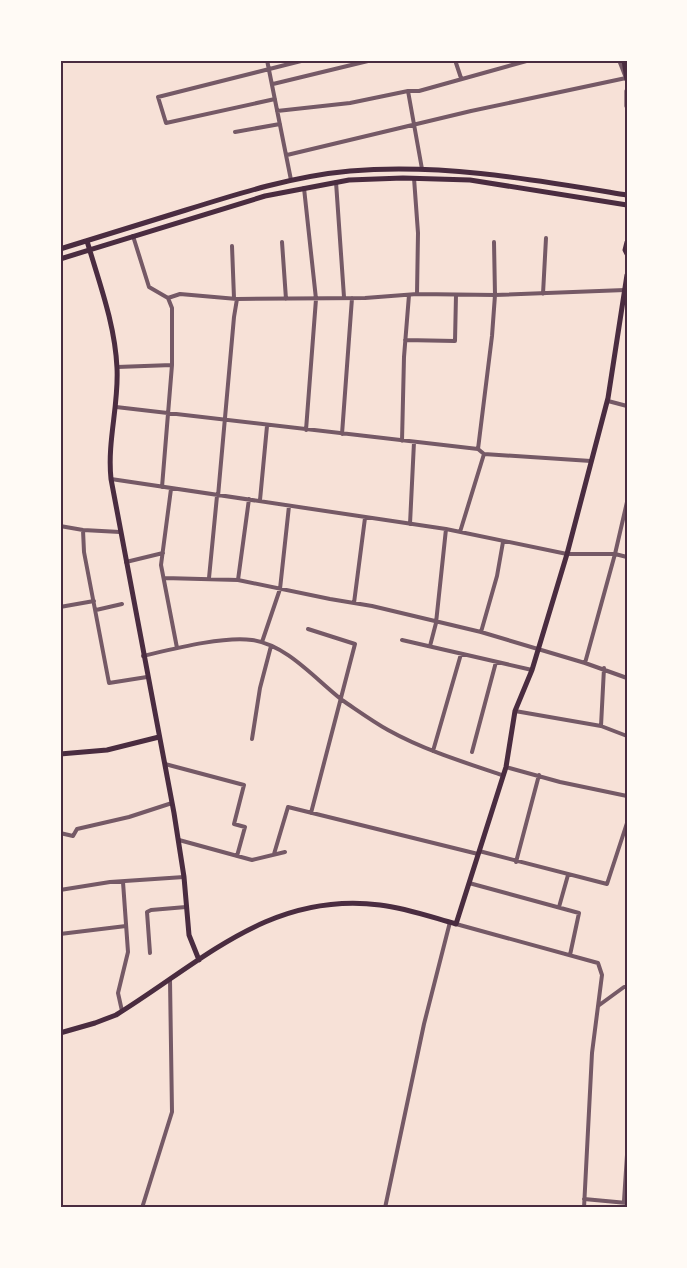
<svg xmlns="http://www.w3.org/2000/svg" width="687" height="1268" font-family="Karla,sans-serif">
  <style>
    .lines { fill: none; stroke-linecap: round; stroke-linejoin: round }
    .minor { stroke: #755966; stroke-width: 4 }
    .secondary { stroke: #4a2c40; stroke-width: 5 }
    .neatline { fill: none; stroke: #4a2c40; stroke-width: 2 }
  </style>
  <rect width="100%" height="100%" fill="#f7e1d7"/>
  <g class="lines">
    <path class="minor" d="M 267,60 L 291,180
      M 455,60 L 461,78
      M 273,84 L 372,60
      M 408,91 L 422,169
      M 275,99 L 166,123 L 158,97 L 305,60
      M 277,111 L 350,103 L 408,91 L 419,91 L 530,60
      M 235,132 L 280,124
      M 287,155 L 471,111 L 626,78 L 619,60
      M 414,178 L 418,233 L 417,294
      M 336,182 L 344,297
      M 304,188 L 316,299 L 306,430
      M 133,236 L 149,287 L 168,298 L 180,294 L 237,299 L 365,298 L 417,294 L 495,295 L 625,290
      M 282,242 L 286,299
      M 232,246 L 234,298
      M 543,294 L 546,238
      M 405,340 L 455,341 L 456,295
      M 117,367 L 172,365
      M 608,401 L 627,406
      M 116,407 L 478,449 L 484,454 L 591,461
      M 342,434 L 352,298
      M 402,441 L 404,357 L 409,295
      M 478,449 L 492,336 L 495,295 L 494,242
      M 111,479 L 446,529 L 567,554 L 615,554 L 627,557
      M 162,487 L 172,365 L 172,308 L 168,298
      M 171,489 L 161,565 L 177,648
      M 218,496 L 234,317 L 237,299
      M 260,500 L 267,426
      M 410,524 L 414,442
      M 60,526 L 83,530 L 120,532
      M 83,530 L 84,552 L 109,683 L 147,677
      M 460,532 L 484,454
      M 126,562 L 163,553
      M 164,578 L 238,580 L 330,599 L 372,606 L 481,632 L 585,663 L 627,678
      M 209,578 L 217,496
      M 238,580 L 249,499
      M 354,603 L 365,518
      M 60,607 L 94,601
      M 96,610 L 122,604
      M 308,629 L 355,644 L 311,813
      M 481,632 L 497,576 L 503,542
      M 402,640 L 532,670
      M 262,642 L 280,589 L 289,506
      M 430,646 L 436,623 L 446,529
      M 143,656 C 173,649 223,636 252,640 C 287,645 315,679 342,700 C 357,710 372,721 388,730 C 424,750 463,762 502,775
      M 585,663 L 615,554 L 627,502
      M 515,711 L 601,726 L 627,736
      M 601,726 L 604,668
      M 252,739 L 260,688 L 271,646
      M 433,751 L 461,654
      M 472,752 L 496,662
      M 165,764 L 244,785 L 234,824 L 245,827 L 237,856
      M 506,767 L 560,782 L 627,796
      M 60,833 L 73,836 L 77,829 L 129,817 L 172,803
      M 179,840 L 252,860 L 285,852
      M 479,851 L 607,884 L 627,823
      M 274,854 L 288,807 L 478,854
      M 516,862 L 539,775
      M 469,883 L 579,913 L 570,955
      M 60,890 L 110,882 L 184,877
      M 559,907 L 568,875
      M 456,924 L 598,963 L 602,975 L 592,1053 L 584,1208
      M 60,934 L 126,926
      M 150,953 L 147,912 L 151,910 L 186,907
      M 598,1006 L 624,987 L 627,987
      M 122,1011 L 118,993 L 128,952 L 123,882
      M 584,1199 L 627,1203
      M 624,1201 L 627,1155
      M 142,1208 L 172,1112 L 170,980
      M 385,1208 L 424,1024 L 450,922"/>
    <path class="secondary" d="M 624,60 L 627,80
      M 627,91 L 627,106
      M 87,241 C 99,282 115,324 117,368 C 119,405 107,441 111,479 L 174,813 L 184,877 L 189,935 L 199,960
      M 627,242 L 625,250 L 627,254
      M 60,249 C 102,236 144,223 186,210 C 240,193 294,176 350,171 C 443,163 536,180 627,195
      M 60,259 L 265,196 L 349,180 L 403,178 L 470,180 L 627,205
      M 60,754 L 107,750 L 159,737
      M 60,1033 L 95,1023 L 116,1015 C 202,962 270,891 380,905 C 406,908 431,917 456,924 L 506,767 L 515,711 L 532,670 L 567,554 L 608,398 L 627,275"/>
  </g>
  <rect width="687" height="1268" fill="none" stroke="#fffaf5" stroke-width="123"/>
  <rect x="62" y="62" width="564" height="1144" class="neatline"/>
</svg>
